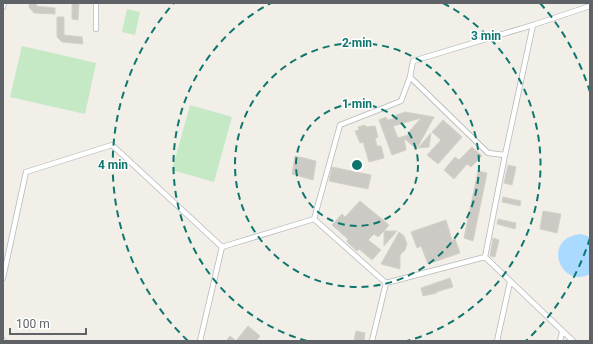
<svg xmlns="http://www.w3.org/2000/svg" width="593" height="344" font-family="Roboto,sans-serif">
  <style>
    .green { fill: #c5e8c5 }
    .water { fill: #aadaff }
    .building { fill: #cccac5; stroke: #d6d1c6; fill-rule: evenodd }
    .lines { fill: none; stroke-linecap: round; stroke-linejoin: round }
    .street-casing { stroke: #b5b8bc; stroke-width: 6 }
    .street { stroke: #fff; stroke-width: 4.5 }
    .ring { fill: none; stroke: #0f766e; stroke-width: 2; stroke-dasharray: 7 5 }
    .centre { fill: #0f766e; stroke: #fff; stroke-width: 2 }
    .ring-label { font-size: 12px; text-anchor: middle; font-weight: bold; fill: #0f766e; stroke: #fff; stroke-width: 3; stroke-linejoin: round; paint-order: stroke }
  </style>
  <rect width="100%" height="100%" fill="#f1efe8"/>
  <path class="green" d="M 127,9 L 140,12 L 135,35 L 122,32 Z
    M 22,46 L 96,63 L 85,114 L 10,97 Z
    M 190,105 L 232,117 L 214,182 L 172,170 Z"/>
  <path class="water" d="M 581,234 L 590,237 L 590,274 C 561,290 540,238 581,234 Z"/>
  <path class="building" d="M 29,3 L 37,3 L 36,6 L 55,8 L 55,14 L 34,13 L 29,7 Z
    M 72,3 L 79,3 L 78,20 L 72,19 Z
    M 57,17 L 64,17 L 64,35 L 82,37 L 83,44 L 62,42 L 57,37 Z
    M 405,112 L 434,117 L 417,148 L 415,148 L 404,138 L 406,150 L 392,155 L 379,120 L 386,117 L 387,120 L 397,118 L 396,115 ZM 421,118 L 409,132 L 408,135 L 398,138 L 393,126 Z
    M 443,120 L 462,137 L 438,164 L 427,155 L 441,140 L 432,132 Z
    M 365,125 L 366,127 L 375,126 L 378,137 L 375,138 L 377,146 L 381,146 L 384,158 L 369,162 L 363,142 L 360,143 L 355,131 L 359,130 L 358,127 Z
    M 431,133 L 429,147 L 418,148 Z
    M 472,147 L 482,156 L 471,167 L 467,164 L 454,179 L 444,170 L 455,157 L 459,160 Z
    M 295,156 L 316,161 L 313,180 L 292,174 Z
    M 508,165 L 516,167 L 512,185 L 504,183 Z
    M 332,167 L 371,175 L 368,189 L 329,181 Z
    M 478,171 L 487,173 L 473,241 L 464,238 Z
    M 503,197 L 521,201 L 520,206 L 502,202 Z
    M 360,201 L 389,225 L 384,231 L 397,231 L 384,246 L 384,231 L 378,237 L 374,234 L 368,240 L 381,250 L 372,260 L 359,249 L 357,251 L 347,242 L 348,239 L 332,225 L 342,214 L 345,217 Z
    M 543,211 L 561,214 L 557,233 L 540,229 Z
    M 498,219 L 516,223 L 515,229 L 497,224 Z
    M 446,220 L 452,240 L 455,239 L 460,253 L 428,264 L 421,246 L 417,248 L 411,232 Z
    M 399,232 L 404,236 L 407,244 L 405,250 L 400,255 L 400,269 L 381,264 Z
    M 493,238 L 499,240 L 495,257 L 490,256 Z
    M 450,278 L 453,287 L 436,292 L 437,293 L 423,296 L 421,288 Z
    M 248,326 L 260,336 L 256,341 L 226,341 L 230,336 L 236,341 Z
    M 356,331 L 365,333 L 364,341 L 354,341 Z"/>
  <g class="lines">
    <g class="street-casing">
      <path id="street" d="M 3,7 L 4,3
        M 533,25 L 505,155 L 485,257 L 573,341
        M 96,29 L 96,3
        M 410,77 L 488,153 L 505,155
        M 314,219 L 340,125 L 401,101 L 410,77 L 413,61 L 533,25 L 590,6
        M 222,247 L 314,219 L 386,283 L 485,257
        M 3,278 L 26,172 L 112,145 L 222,247 L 200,341
        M 3,340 L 4,341
        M 372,341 L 386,283
        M 497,341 L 510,282
        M 560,341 L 562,332"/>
    </g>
    <use href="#street" class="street"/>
  </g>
  <g class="ring">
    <circle cx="357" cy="165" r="61"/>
    <circle cx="357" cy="165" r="122"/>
    <path d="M307 341A183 183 0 0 1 271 3M443 3A183 183 0 0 1 407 341"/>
    <path d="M590 238A244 244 0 0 1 526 341M188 341A244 244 0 0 1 174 3M540 3A244 244 0 0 1 590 92"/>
  </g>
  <circle cx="357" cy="165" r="6" class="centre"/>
  <g class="ring-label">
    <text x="486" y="40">3 min</text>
    <text x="357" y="47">2 min</text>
    <text x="357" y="108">1 min</text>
    <text x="113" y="169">4 min</text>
  </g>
  <rect width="593" height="344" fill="none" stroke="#5f6368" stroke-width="8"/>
  <path d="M10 328v6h76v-6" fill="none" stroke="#5f6368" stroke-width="2"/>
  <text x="16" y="328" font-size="12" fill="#5f6368" stroke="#ffffff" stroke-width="3" paint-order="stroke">100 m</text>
</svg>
